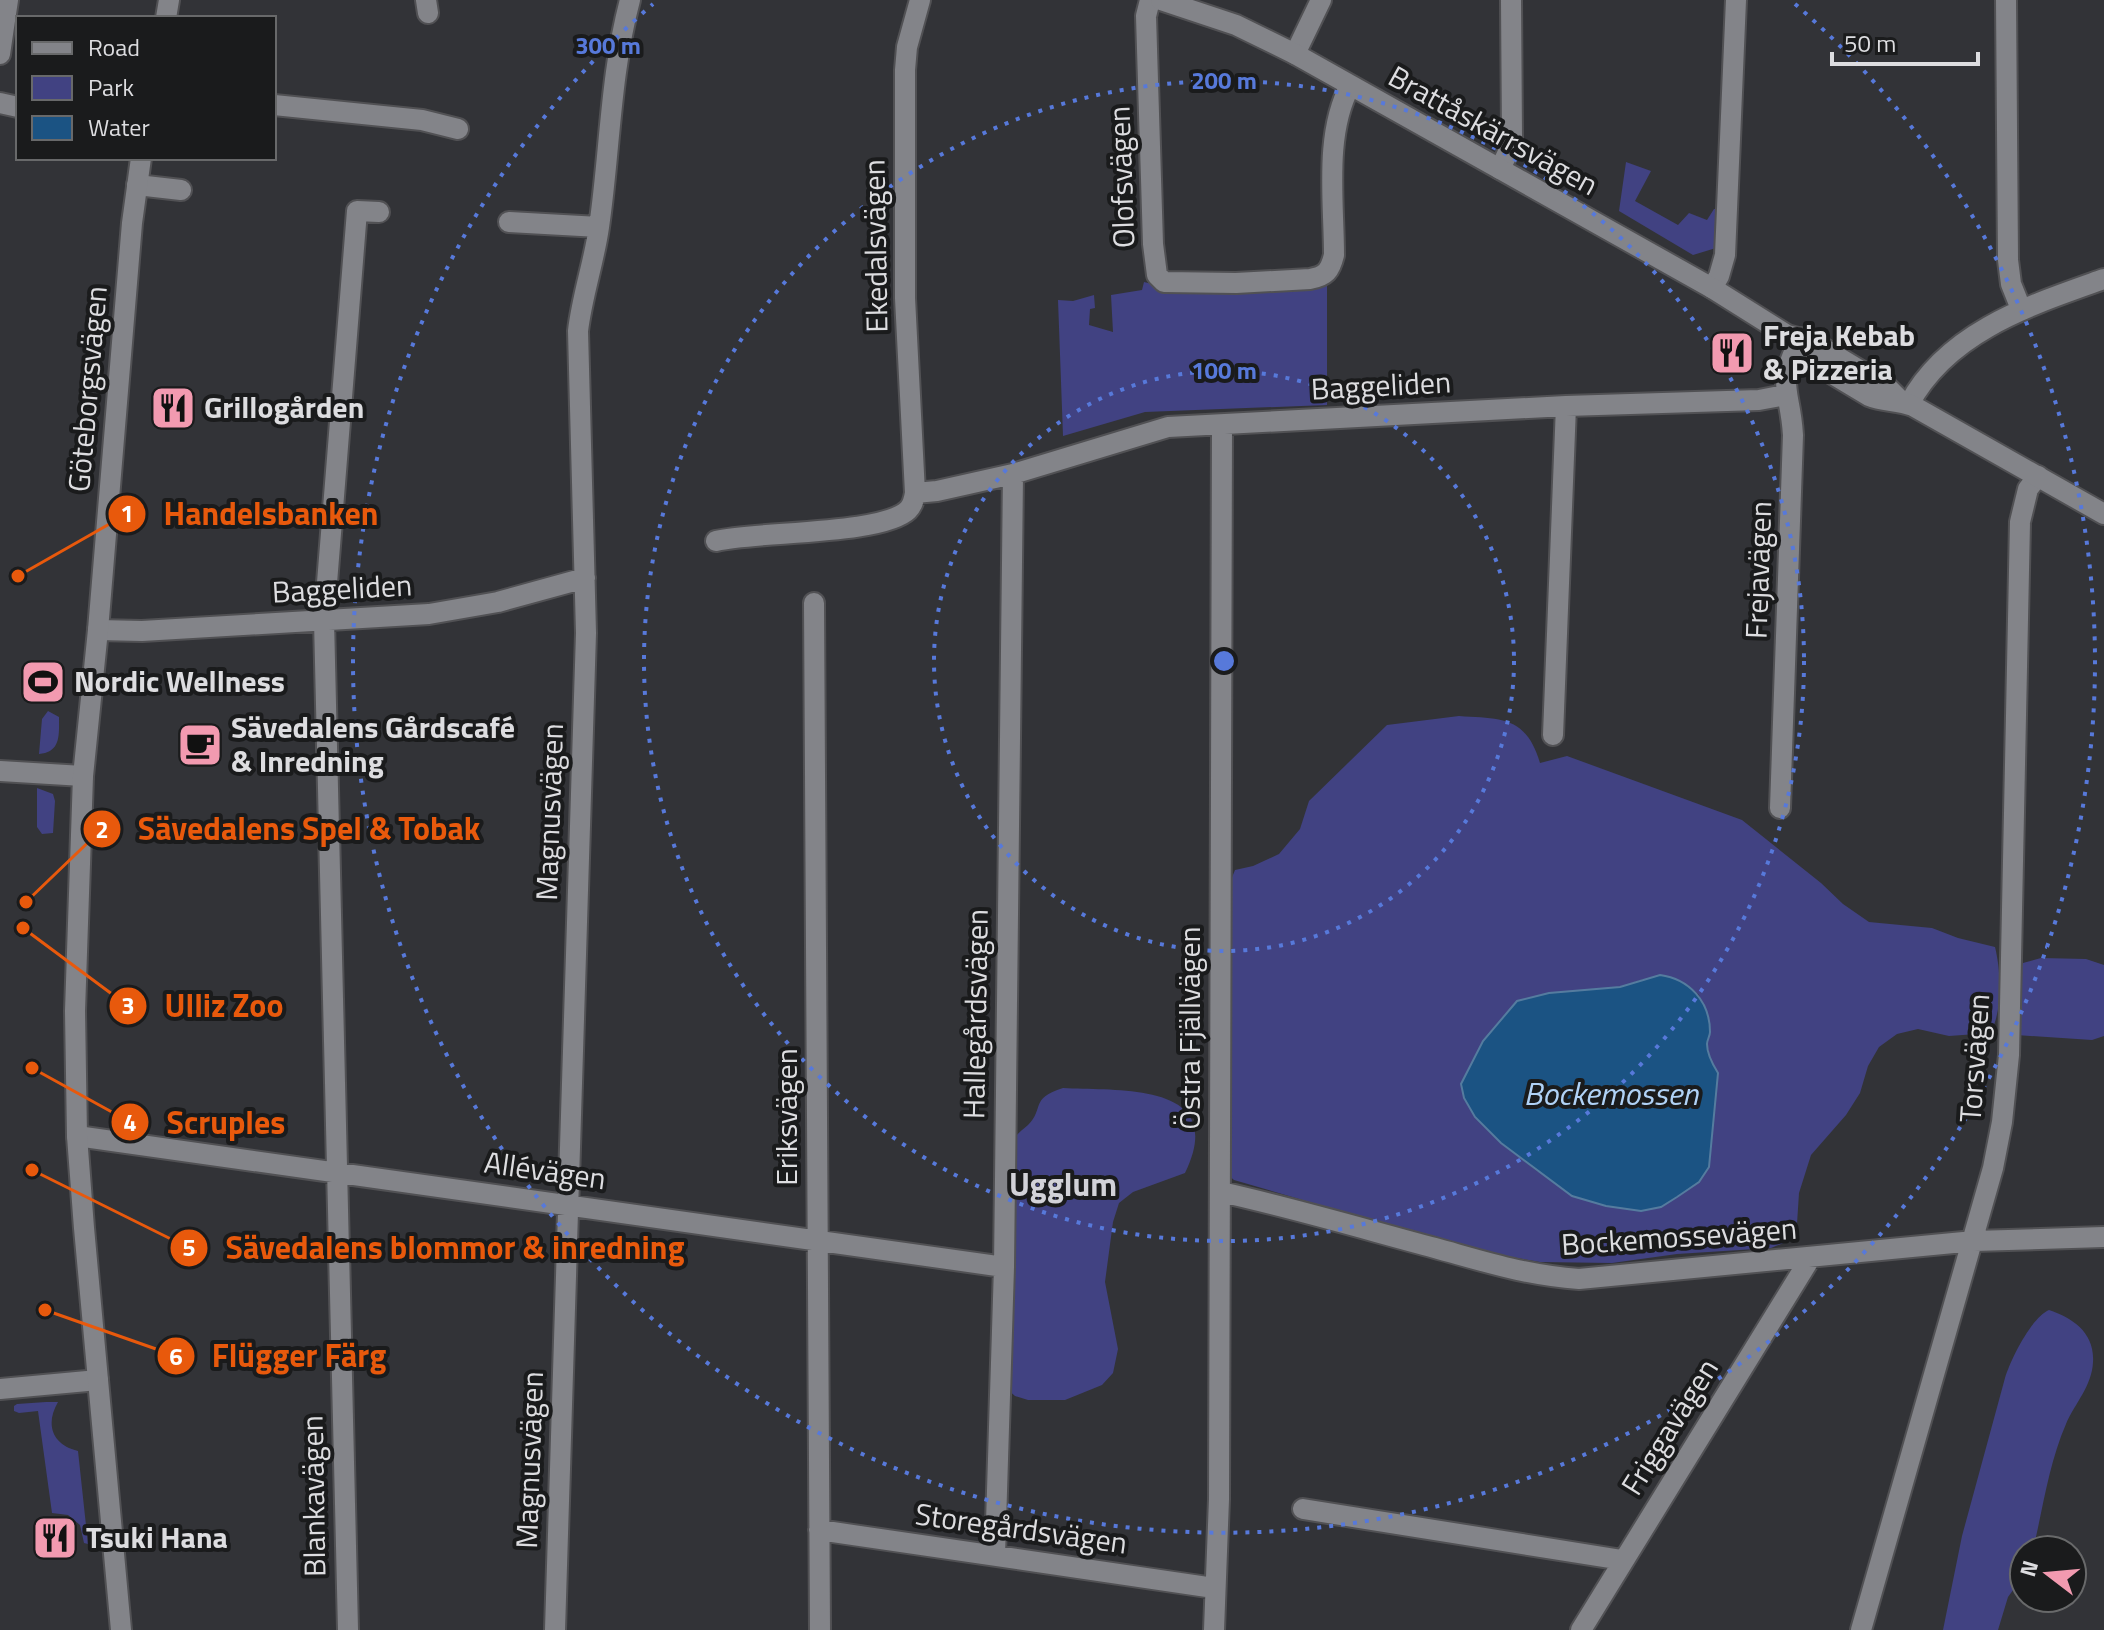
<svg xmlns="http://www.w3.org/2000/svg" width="2104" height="1630" font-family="'Titillium Web',sans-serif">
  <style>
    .green { fill: #414282; fill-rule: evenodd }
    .water { fill: #1b5383; stroke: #557c9f; stroke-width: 2 }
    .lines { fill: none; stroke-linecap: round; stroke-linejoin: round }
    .street-casing { stroke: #515154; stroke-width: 24 }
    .secondary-casing { stroke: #515154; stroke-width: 24 }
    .street { stroke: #838489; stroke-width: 20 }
    .secondary { stroke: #838489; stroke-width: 20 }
    .ring { fill: none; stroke: #5779da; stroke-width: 4; stroke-dasharray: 4 8 }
    .labels { text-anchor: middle; stroke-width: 8; stroke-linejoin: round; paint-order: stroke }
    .street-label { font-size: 30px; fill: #dddde0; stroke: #1a1b1c }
    .poi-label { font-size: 30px; font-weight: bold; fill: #dddde0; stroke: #1a1b1c; text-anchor: start }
    .water-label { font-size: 32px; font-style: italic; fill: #b0d2f6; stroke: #1a1b1c }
    .neighbourhood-label { font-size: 32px; font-weight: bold; fill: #d2d2d8; stroke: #1a1b1c }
    .centre { fill: #5779da; stroke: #1a1b1c; stroke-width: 4 }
    .ring-label { font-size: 24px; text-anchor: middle; font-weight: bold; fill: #5779da; stroke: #1a1b1c; stroke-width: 8; stroke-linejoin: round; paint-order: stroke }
    .leader { fill: none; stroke: #e8590c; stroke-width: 3 }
    .callout-dot { fill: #e8590c; stroke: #1a1b1c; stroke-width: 3 }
    .mark-label { font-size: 24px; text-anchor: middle; font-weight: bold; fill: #fff }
    .callout-label { font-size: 32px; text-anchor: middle; font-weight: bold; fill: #e8590c; stroke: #1a1b1c; stroke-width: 8; stroke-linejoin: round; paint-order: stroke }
  </style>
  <rect width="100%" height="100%" fill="#323337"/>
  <path class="green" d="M 1626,162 L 1651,171 L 1635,201 L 1678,225 L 1689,213 L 1707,220 L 1714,209 L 1718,209 L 1716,248 L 1693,255 L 1619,211 Z
    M 1327,281 L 1327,405 L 1145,412 L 1063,436 L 1058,300 L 1073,301 L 1094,295 L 1095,308 L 1090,309 L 1089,325 L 1113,332 L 1111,295 L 1142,290 L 1144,282 L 1156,285 Z
    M 48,711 L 59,717 C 59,735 61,752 39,754 L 42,719 Z
    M 1459,716 C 1502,719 1526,716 1540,763 L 1567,756 L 1742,820 L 1821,883 L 1843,904 L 1869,922 L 1932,928 L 1958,938 L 1995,947 C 2001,971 2003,1012 1990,1033 L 1949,1036 L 1918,1029 L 1897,1034 L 1879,1047 L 1868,1066 L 1860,1093 L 1846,1115 L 1811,1155 L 1799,1193 L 1797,1224 L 1793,1239 L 1771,1248 L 1677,1254 L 1612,1263 L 1540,1262 L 1477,1251 L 1234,1180 L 1227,1174 L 1224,897 L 1235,870 L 1253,866 L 1279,854 L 1300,829 L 1309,801 L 1387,725 ZM 1644,979 L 1688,985 L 1699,995 L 1710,1031 L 1707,1044 L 1711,1062 L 1718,1073 L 1709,1167 L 1699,1182 L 1677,1197 L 1661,1207 L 1641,1211 L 1537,1171 L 1501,1143 L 1475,1117 L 1549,993 L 1620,987 Z
    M 37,788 L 53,794 L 55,801 L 53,833 L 42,834 L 37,827 Z
    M 2041,958 L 2086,959 L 2104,965 L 2104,1036 L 2092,1040 L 2016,1035 L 2018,975 L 2023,963 Z
    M 1063,1088 C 1121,1091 1229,1082 1185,1173 L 1133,1192 L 1119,1203 L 1113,1222 L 1105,1282 L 1118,1349 L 1113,1373 L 1102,1385 L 1065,1400 L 1028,1400 L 1015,1396 L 1007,1389 L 1010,1145 C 1015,1135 1020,1132 1028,1125 C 1045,1108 1029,1099 1063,1088 Z
    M 2049,1310 C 2073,1318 2095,1333 2093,1362 C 2092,1386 2075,1403 2066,1424 C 2049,1463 2043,1508 2033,1550 L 2024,1550 L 2024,1575 L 2008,1597 L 1998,1630 L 1943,1630 L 1962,1536 L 2005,1378 C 2011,1359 2031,1318 2049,1310 Z
    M 46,1402 L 58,1402 C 45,1424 52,1445 78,1451 L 88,1544 L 84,1543 L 80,1525 L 68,1515 L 52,1513 L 38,1411 L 19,1413 L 14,1411 L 14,1406 L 17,1404 Z"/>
  <path class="water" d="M 1660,975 C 1689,979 1710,1001 1710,1032 C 1710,1036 1707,1040 1707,1044 C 1707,1055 1713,1065 1718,1073 L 1709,1167 L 1699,1182 L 1677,1197 L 1661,1207 L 1641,1211 L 1606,1206 L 1572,1196 L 1501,1143 L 1475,1117 L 1464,1098 L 1461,1084 L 1483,1041 L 1517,1001 L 1549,993 L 1620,987 Z"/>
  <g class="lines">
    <g class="street-casing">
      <path id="street" d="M 426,0 L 428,13
        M 1150,0 L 1146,16 L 1153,244 L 1157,275 L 1164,282 L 1236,283 L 1310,279 C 1326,276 1330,271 1334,255 C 1334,202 1324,134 1350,86
        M 2006,0 L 2008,260 L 2011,284 L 2021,309
        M 0,54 L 8,0
        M 1295,54 L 1321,0
        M 0,103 L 18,107
        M 274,105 L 422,120 L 458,129
        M 1500,169 L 1510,148 L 1512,136 L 1511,0
        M 137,185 L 181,190
        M 509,222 L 599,227
        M 1712,288 L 1719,276 L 1725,255 L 1736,0
        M 1909,404 C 1948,331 2031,305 2104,279
        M 915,493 L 937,491 L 1013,474 L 1168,427 L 1566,406 L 1759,400 L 1785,395
        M 716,541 C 757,531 882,535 908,510 C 913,505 914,499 915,493 L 905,298 L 905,70 L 907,47 L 920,0
        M 814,603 L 820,1630
        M 98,630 L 142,631 L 429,614 L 498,602 L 585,578
        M 1553,735 L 1566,406
        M 0,771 L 83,776
        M 1780,808 L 1793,435 C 1790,386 1775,387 1801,338
        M 77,1136 L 1004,1267
        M 1221,1192 C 1293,1208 1364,1229 1435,1248 C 1486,1262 1525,1275 1579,1279 L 1974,1241 L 2104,1237
        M 0,1389 L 98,1380
        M 1303,1509 L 1622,1560
        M 819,1530 L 1214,1588
        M 995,1555 L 1004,1267 L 1013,474
        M 348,1630 L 324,620 L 357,211 L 379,212
        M 555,1630 L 586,633 L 578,331 C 582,296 594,262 599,227 C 610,152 610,75 630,0
        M 1214,1630 L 1219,1499 L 1222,426
        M 1581,1630 L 1811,1257
        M 1861,1630 L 1993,1168 L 2002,1122 L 2009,1055 L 2020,522 L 2028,489 L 2038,476"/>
    </g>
    <g class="secondary-casing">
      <path id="secondary" d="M 1161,0 L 1236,25 L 1295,54 L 1712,288 L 1787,335 L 1813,342 L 1886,386 L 1900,400
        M 166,18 L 169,0
        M 1787,335 L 1804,357 L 1869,396 C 1884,402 1898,400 1913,406 L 2104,514
        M 121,1630 L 84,1228 L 77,1136 L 75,1011 L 83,776 L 98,630 L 132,223 L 141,158"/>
    </g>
    <use href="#street" class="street"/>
    <use href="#secondary" class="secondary"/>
  </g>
  <g class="ring">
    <circle cx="1224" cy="661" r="290"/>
    <circle cx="1224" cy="661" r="580"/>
    <path d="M1795 4A871 871 0 1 1 653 4"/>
  </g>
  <defs>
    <g id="restaurant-square" transform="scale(2.3)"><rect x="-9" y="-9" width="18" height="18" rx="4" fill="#f29ab0" stroke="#1a1b1c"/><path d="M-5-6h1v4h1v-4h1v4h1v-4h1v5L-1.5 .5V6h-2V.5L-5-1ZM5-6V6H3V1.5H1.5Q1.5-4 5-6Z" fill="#111"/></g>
    <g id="stadium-square" transform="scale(2.3)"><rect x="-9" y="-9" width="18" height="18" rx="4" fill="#f29ab0" stroke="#1a1b1c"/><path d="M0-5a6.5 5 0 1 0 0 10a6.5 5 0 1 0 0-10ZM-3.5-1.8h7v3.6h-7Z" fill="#111"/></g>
    <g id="cafe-square" transform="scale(2.3)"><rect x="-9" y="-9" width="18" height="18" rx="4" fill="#f29ab0" stroke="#1a1b1c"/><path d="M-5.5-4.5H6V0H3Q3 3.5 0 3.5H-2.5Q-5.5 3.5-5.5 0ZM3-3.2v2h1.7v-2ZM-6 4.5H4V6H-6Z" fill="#111"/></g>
  </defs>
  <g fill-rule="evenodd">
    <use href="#restaurant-square" x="1732" y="353"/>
    <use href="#restaurant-square" x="173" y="408"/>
    <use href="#stadium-square" x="43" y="682"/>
    <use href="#cafe-square" x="200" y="745"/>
    <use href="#restaurant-square" x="55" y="1538"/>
  </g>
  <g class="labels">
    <g class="street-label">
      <text transform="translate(1493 131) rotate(29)" y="10">Brattåskärrsvägen</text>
      <text transform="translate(1122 177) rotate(-92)" y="10">Olofsvägen</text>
      <text transform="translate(876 246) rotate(-91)" y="10">Ekedalsvägen</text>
      <text transform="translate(1381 386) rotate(-3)" y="10">Baggeliden</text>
      <text transform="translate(88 389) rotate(-85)" y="10">Göteborgsvägen</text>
      <text transform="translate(1759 570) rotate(-88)" y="10">Frejavägen</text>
      <text transform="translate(342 589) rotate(-3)" y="10">Baggeliden</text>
      <text transform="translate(550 812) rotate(-88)" y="10">Magnusvägen</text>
      <text transform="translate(976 1014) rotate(-89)" y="10">Hallegårdsvägen</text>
      <text transform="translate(1190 1028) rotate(-90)" y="10">Östra Fjällvägen</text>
      <text transform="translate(1975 1058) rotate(-86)" y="10">Torsvägen</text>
      <text transform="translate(787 1117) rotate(-90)" y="10">Eriksvägen</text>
      <text transform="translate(545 1171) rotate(8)" y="10">Allévägen</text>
      <text transform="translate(1679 1237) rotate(-4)" y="10">Bockemossevägen</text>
      <text transform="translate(1670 1427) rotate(-58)" y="10">Friggavägen</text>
      <text transform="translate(530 1460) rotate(-88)" y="10">Magnusvägen</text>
      <text transform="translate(314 1496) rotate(-91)" y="10">Blankavägen</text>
      <text transform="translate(1021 1529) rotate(8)" y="10">Storegårdsvägen</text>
    </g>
    <g class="poi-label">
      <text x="1763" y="346">Freja Kebab<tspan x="1763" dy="34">&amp; Pizzeria</tspan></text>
      <text x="204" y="418">Grillogården</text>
      <text x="74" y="692">Nordic Wellness</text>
      <text x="231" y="738">Sävedalens Gårdscafé<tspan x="231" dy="34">&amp; Inredning</tspan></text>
      <text x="86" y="1548">Tsuki Hana</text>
    </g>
    <g class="water-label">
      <text x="1611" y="1105">Bockemossen</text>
    </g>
    <g class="neighbourhood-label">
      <text x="1063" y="1196">Ugglum</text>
    </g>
  </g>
  <circle cx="1224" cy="661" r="12" class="centre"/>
  <g class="ring-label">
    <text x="608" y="54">300 m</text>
    <text x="1224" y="89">200 m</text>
    <text x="1224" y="379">100 m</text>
  </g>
  <path class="leader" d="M18 576L127 514M26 902L102 829M23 928L128 1006M32 1068L130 1122M32 1170L189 1248M45 1310L176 1356"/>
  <g class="callout-dot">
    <circle cx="18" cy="576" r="8"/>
    <circle cx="26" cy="902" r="8"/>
    <circle cx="23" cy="928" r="8"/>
    <circle cx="32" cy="1068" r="8"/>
    <circle cx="32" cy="1170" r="8"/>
    <circle cx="45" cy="1310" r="8"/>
    <circle cx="127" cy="514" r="20"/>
    <circle cx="102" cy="829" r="20"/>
    <circle cx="128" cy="1006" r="20"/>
    <circle cx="130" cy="1122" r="20"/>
    <circle cx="189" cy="1248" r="20"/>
    <circle cx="176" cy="1356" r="20"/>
  </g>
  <g class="mark-label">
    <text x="127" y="522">1</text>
    <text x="102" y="838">2</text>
    <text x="128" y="1014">3</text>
    <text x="130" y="1131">4</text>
    <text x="189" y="1256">5</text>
    <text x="176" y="1365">6</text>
  </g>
  <g class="callout-label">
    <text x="271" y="525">Handelsbanken</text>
    <text x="309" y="840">Sävedalens Spel &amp; Tobak</text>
    <text x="224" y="1017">Ulliz Zoo</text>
    <text x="226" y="1134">Scruples</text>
    <text x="455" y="1259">Sävedalens blommor &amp; inredning</text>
    <text x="299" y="1367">Flügger Färg</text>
  </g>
  <rect x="16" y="16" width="260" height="144" fill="#1a1b1c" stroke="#68696a" stroke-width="2"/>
  <rect x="32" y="42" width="40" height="12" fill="#838489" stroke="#68696a" stroke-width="2"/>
  <text x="88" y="56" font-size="24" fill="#dddde0">Road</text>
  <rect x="32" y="76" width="40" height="24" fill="#414282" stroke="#68696a" stroke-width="2"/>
  <text x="88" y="96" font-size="24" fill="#dddde0">Park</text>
  <rect x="32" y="116" width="40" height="24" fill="#1b5383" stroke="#68696a" stroke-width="2"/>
  <text x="88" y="136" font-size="24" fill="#dddde0">Water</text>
  <g transform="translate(2048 1574) rotate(286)"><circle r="38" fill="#1a1b1c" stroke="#68696a" stroke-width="2"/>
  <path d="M0-6L14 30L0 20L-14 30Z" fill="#f29ab0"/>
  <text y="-12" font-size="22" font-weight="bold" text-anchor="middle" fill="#dddde0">N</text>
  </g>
  <path d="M1832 52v12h146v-12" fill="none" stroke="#dddde0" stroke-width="4"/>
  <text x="1844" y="52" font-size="24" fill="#dddde0" stroke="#1a1b1c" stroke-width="6" paint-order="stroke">50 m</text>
</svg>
